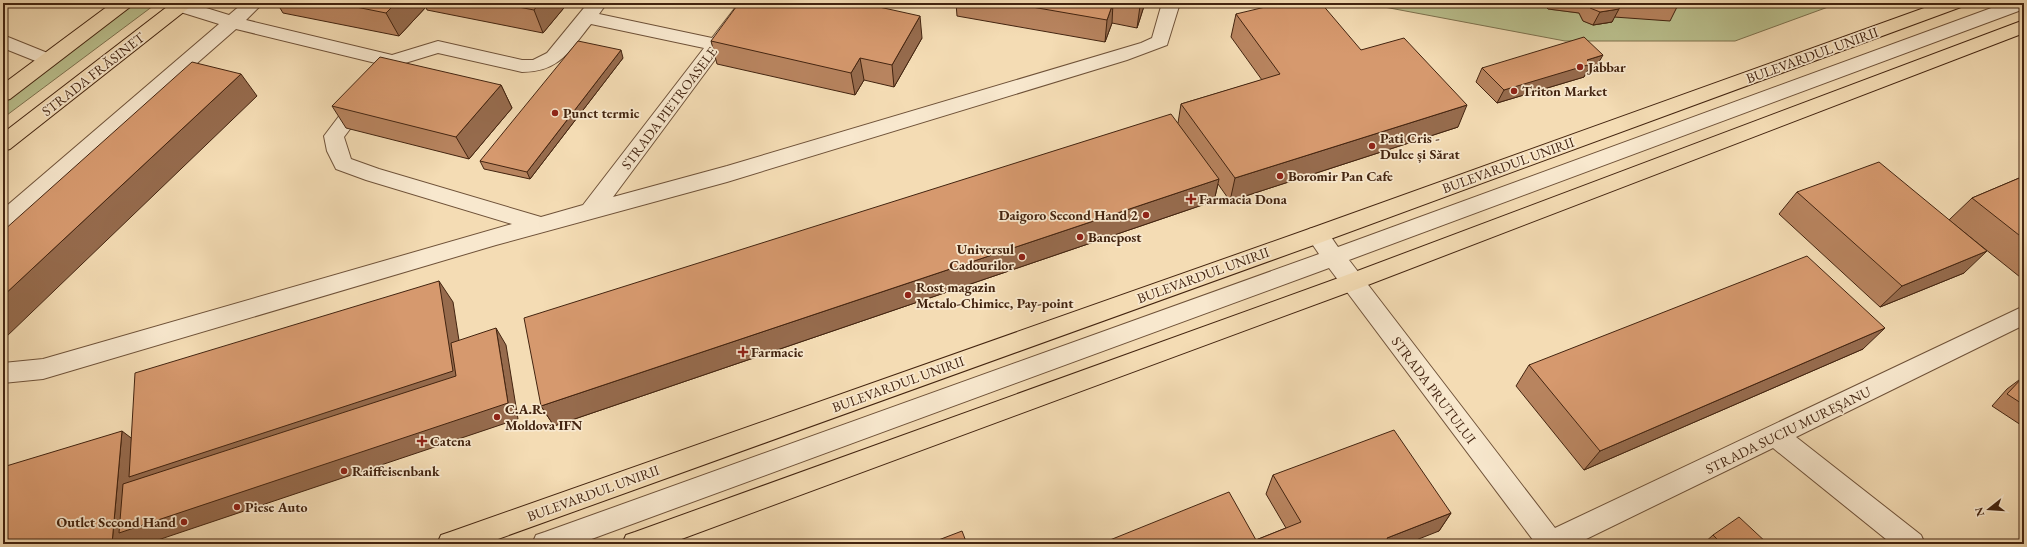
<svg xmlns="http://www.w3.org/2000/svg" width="2027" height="547" font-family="'EB Garamond',serif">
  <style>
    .green { fill: #bac08e; stroke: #7e724f }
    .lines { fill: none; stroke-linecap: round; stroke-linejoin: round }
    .minor-casing { stroke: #6f5239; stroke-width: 2 }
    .major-casing { stroke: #432410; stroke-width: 2 }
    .minor { fill: #f8e8ce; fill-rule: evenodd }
    .major { fill: #f4dcb4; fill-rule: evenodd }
    .wall { fill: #b8845f; stroke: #432410 }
    .shaded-wall { fill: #966b4d; stroke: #432410 }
    .building { fill: #d6996e; stroke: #432410 }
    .poi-dot { fill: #8f2418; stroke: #f8e8ce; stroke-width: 1.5 }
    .labels { text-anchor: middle; stroke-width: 3.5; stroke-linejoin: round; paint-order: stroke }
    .street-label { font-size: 14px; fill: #432410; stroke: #f8e8ce }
    .poi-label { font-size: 14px; font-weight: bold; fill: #432410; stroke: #f8e8ce; text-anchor: start }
  </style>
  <rect width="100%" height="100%" fill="#f4dcb4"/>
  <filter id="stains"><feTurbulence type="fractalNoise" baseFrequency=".005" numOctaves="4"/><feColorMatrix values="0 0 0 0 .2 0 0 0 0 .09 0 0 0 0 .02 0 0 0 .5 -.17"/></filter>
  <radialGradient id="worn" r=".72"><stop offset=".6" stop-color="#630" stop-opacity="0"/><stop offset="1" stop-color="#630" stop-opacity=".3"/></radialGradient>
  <path class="green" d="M 136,3 L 157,3 L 3,118 L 3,101 Z
    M 1363,3 L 1542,3 L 1548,9 L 1579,13 L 1583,21 L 1593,25 L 1612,22 L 1614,17 L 1663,3 L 1839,3 L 1735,41 L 1565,41 Z"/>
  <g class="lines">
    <g class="minor-casing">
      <path id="minor" d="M 173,3 L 190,3 L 229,15 L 243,3 L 263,3 L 246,20 L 392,55 L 438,41 L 522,60 L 533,60 L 547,53 L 588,3 L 607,3 L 599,14 L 712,38 L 739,3 L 757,3 L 613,197 L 727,166 L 1141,43 L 1152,38 L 1162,3 L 1180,3 L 1167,45 L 1127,60 L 727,182 L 496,245 L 43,379 L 3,383 L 3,363 L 43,359 L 512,224 L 366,180 L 336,169 L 327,151 L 324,136 L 355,95 L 362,93 L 369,95 L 372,100 L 344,137 L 351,159 L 379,169 L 541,217 L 583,205 L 704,48 L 591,24 C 570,50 560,72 522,72 L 438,53 L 392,67 L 236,29 L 10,227 L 3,229 L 3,209 L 219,24 L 174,10 L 171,6 Z
        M 2005,3 L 2024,3 L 2024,9 L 1349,260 L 1555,528 L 2024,306 L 2024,325 L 1796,437 L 1921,535 L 1925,544 L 1892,544 L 1773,448 L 1576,544 L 1536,544 L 1329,268 L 578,544 L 532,544 L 536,535 L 545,532 L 1319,254 L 1306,235 L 1309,229 C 1325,224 1330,236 1338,247 Z
        M 3,35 L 55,56 L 57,60 L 55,64 L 48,66 L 3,48 Z"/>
    </g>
    <g class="major-casing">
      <path id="major" d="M 112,3 L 133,3 L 130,7 L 10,99 L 3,101 L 3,84 Z
        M 172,3 L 193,3 L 190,7 L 10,149 L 3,151 L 3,133 Z
        M 1938,3 L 1964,3 L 1961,7 L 1325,241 L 484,544 L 437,544 L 441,535 L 450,532 L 1309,229 Z
        M 2024,20 L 2024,33 L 1360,288 L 668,544 L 622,544 L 626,535 L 635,532 L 1344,276 Z"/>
    </g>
    <use href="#minor" class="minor"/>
    <use href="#major" class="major"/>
  </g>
  <path class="wall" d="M 277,3 L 568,3 L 543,33 L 427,10 L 426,7 L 399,36 L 283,13 Z
    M 956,3 L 1145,3 L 1137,28 L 1112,23 L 1105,42 L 957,16 Z
    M 1542,3 L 1676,3 L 1677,7 L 1670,21 L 1614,17 L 1612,22 L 1593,25 L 1583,21 L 1579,13 L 1548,9 Z
    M 1236,14 L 1361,50 L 1458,127 L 1230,201 L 1218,184 L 1214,201 L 554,426 L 541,406 L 1178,123 L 1181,104 L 1262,80 L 1231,37 Z
    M 922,38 L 894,87 L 864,80 L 855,95 L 717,64 L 711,41 Z
    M 623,58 L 530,179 L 484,169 L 480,161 Z
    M 1482,68 L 1595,69 L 1587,71 L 1584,77 L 1497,103 L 1476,82 Z
    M 501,85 L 512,108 L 469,159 L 346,128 L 332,106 Z
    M 2024,176 L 2024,275 L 2020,277 L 1949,220 L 1972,198 Z
    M 1797,192 L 1964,273 L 1880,307 L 1779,214 Z
    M 1863,349 L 1584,470 L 1516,386 L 1529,365 Z
    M 2023,377 L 2024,377 L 2024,427 L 1992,406 L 2007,389 Z
    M 1273,475 L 1451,513 L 1439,531 L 1256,540 L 1286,528 L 1266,494 Z
    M 1713,535 L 1768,544 L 1703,544 Z"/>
  <path class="shaded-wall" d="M 396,3 L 424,3 L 426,7 L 399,36 L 386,13 Z
    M 539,3 L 568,3 L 543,33 L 534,10 Z
    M 1113,3 L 1112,23 L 1105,42 L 1107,20 Z
    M 1141,3 L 1145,3 L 1137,28 L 1140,6 Z
    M 1619,9 L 1612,22 L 1593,25 L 1600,12 Z
    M 920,16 L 922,38 L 894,87 L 892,65 Z
    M 621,50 L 623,58 L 530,179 L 527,172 Z
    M 1603,55 L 1595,69 L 1587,71 L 1584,77 L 1497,103 L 1504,90 L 1587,60 Z
    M 860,58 L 864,80 L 855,95 L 851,73 Z
    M 241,74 L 257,96 L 6,337 L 3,334 L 3,296 Z
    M 501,85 L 512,108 L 469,159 L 456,137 Z
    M 1467,105 L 1458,127 L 1230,201 L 1235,178 Z
    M 1219,179 L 1214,201 L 554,426 L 541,406 Z
    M 1987,251 L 1964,273 L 1880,307 L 1902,286 Z
    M 439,281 L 453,302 L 467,392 L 508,403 L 496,328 L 506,345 L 518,419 L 146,544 L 112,544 L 122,431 L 147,450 Z
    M 1885,328 L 1863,349 L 1584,470 L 1600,451 Z
    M 1451,513 L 1439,531 L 1406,544 L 1383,544 L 1387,538 Z"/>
  <path class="building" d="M 336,3 L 396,3 L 386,13 Z
    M 498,3 L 539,3 L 534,10 Z
    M 739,3 L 764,3 L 774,5 L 775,3 L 861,3 L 920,16 L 892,65 L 860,58 L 851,73 L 711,41 Z
    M 1009,3 L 1113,3 L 1107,20 Z
    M 1124,3 L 1141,3 L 1140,6 Z
    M 1282,3 L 1321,3 L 1361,50 L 1404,38 L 1467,105 L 1235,178 L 1181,104 L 1280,74 L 1236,14 Z
    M 1587,3 L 1676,3 L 1677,7 L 1621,4 L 1619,9 L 1600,12 L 1590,8 Z
    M 1584,37 L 1603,55 L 1587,60 L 1591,64 L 1504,90 L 1482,68 Z
    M 578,41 L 621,50 L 527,172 L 480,161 Z
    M 380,57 L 501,85 L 456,137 L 332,106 Z
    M 192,62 L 241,74 L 3,296 L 3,231 Z
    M 1171,114 L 1219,179 L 541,406 L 524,318 Z
    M 1879,162 L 1987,251 L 1902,286 L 1797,192 Z
    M 2024,176 L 2024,239 L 1972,198 Z
    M 1807,256 L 1885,328 L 1600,451 L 1529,365 Z
    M 439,281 L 453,371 L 129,477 L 135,373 Z
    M 496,328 L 508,403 L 119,533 L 123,484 L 456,376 L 451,343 Z
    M 2023,377 L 2024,377 L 2024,405 L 2007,394 Z
    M 1394,430 L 1451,513 L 1387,538 L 1390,544 L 1100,544 L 1229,492 L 1256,540 L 1301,522 L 1273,475 Z
    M 122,431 L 112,544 L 3,544 L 3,467 Z
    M 1739,517 L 1768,544 L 1722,544 L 1713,535 Z
    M 962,531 L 967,544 L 928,544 Z
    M 1711,540 L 1715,544 L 1704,544 Z"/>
  <g class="poi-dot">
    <circle cx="1580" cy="67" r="4"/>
    <circle cx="1514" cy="91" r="4"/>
    <circle cx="555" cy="113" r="4"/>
    <circle cx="1372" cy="146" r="4"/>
    <circle cx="1280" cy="176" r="4"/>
    <path d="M1189 193h4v4h4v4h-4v4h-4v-4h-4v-4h4z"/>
    <circle cx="1146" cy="215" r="4"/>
    <circle cx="1080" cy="237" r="4"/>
    <circle cx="1022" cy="257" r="4"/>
    <circle cx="908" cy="295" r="4"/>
    <path d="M741 346h4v4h4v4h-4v4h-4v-4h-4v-4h4z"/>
    <circle cx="497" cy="417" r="4"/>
    <path d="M420 435h4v4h4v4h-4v4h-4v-4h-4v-4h4z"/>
    <circle cx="344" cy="471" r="4"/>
    <circle cx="237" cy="507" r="4"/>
    <circle cx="184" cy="522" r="4"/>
  </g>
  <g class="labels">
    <g class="street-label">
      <text transform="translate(1812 55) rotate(-20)" y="5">BULEVARDUL UNIRII</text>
      <text transform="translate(93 74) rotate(-38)" y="5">STRADA FRĂSINET</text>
      <text transform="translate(669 108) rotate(-53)" y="5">STRADA PIETROASELE</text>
      <text transform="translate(1508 165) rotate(-20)" y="5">BULEVARDUL UNIRII</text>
      <text transform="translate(1203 275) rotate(-20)" y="5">BULEVARDUL UNIRII</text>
      <text transform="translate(898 384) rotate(-20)" y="5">BULEVARDUL UNIRII</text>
      <text transform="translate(1434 390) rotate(53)" y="5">STRADA PRUTULUI</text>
      <text transform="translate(1788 430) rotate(-26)" y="5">STRADA SUCIU MUREȘANU</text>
      <text transform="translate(593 493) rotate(-20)" y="5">BULEVARDUL UNIRII</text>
    </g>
    <g class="poi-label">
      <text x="1588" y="72">Jabbar</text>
      <text x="1522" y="96">Triton Market</text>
      <text x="563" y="118">Punct termic</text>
      <text x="1380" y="143">Pati Cris -<tspan x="1380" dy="16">Dulce și Sărat</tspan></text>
      <text x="1288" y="181">Boromir Pan Cafe</text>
      <text x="1199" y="204">Farmacia Dona</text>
      <text x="1138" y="220" text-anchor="end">Daigoro Second Hand 2</text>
      <text x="1088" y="242">Bancpost</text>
      <text x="1014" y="254" text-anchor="end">Universul<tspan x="1014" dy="16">Cadourilor</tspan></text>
      <text x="916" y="292">Rost magazin<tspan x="916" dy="16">Metalo-Chimice, Pay-point</tspan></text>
      <text x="751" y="357">Farmacie</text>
      <text x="505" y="414">C.A.R.<tspan x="505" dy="16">Moldova IFN</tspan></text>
      <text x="430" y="446">Catena</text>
      <text x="352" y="476">Raiffeisenbank</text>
      <text x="245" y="512">Piese Auto</text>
      <text x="176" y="527" text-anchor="end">Outlet Second Hand</text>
    </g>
  </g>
  <rect width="2027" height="547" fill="none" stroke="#f4dcb4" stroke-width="16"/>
  <rect x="4" y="4" width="2019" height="539" fill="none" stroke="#432410" stroke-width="2"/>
  <rect x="8" y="8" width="2011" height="531" fill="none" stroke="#432410"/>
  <g transform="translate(1989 509) rotate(253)" stroke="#f8e8ce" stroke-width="3" paint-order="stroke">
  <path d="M0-3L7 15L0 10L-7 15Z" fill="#432410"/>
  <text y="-6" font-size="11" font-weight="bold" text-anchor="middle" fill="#432410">N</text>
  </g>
  <rect width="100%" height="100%" filter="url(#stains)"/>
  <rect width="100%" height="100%" fill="url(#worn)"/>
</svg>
